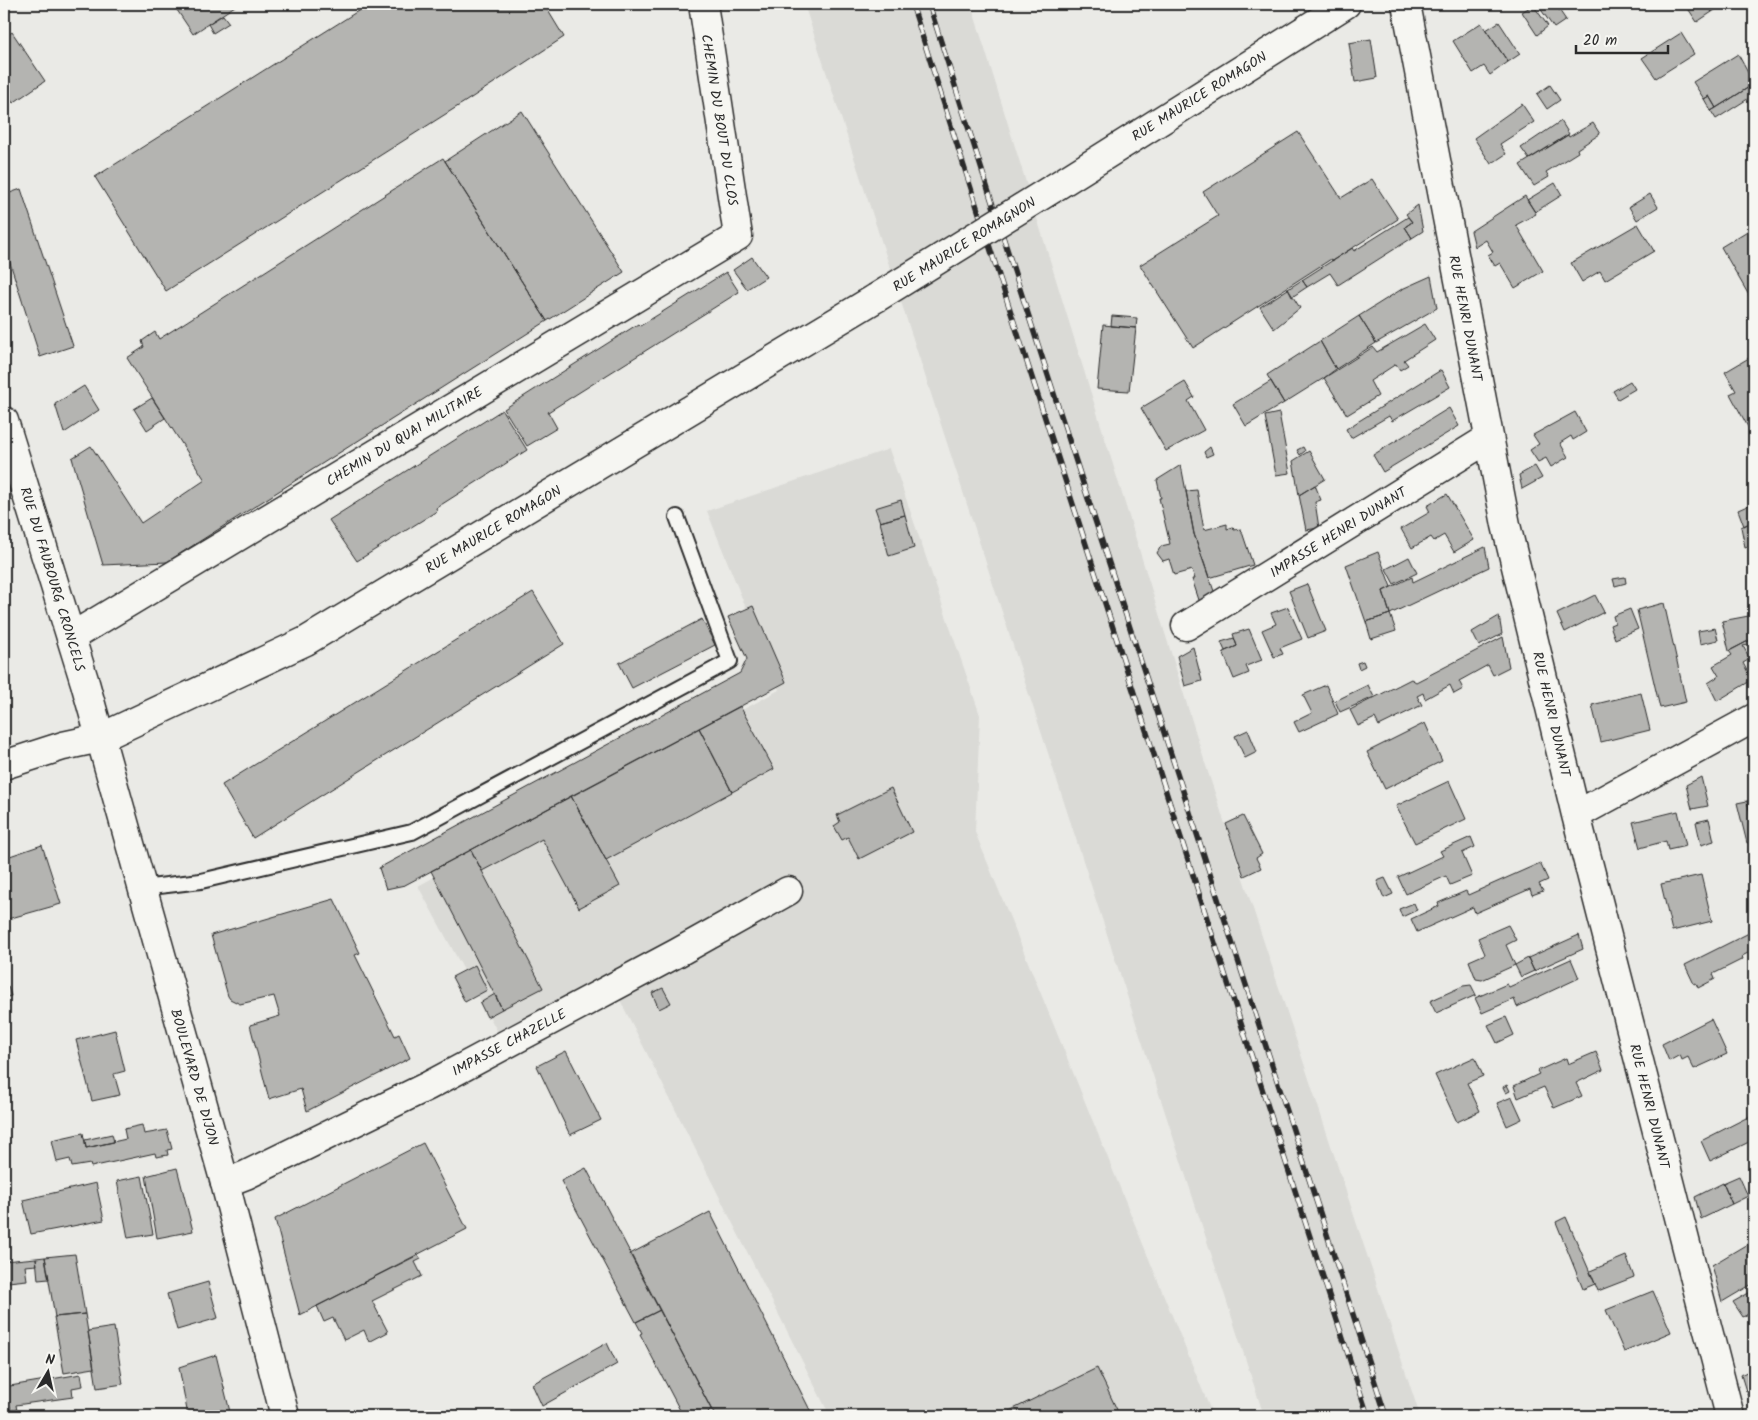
<svg xmlns="http://www.w3.org/2000/svg" width="1758" height="1420" font-family="Kalam,sans-serif">
  <style>
    .built { fill: #dadad6 }
    .building { fill: #b4b4b1; stroke: #2b2b2b }
    .lines { fill: none; stroke-linecap: round; stroke-linejoin: round }
    .service-casing { stroke: #2b2b2b; stroke-width: 18 }
    .minor-casing { stroke: #2b2b2b; stroke-width: 31 }
    .tertiary-casing { stroke: #2b2b2b; stroke-width: 31 }
    .secondary-casing { stroke: #2b2b2b; stroke-width: 31 }
    .service { stroke: #f6f6f2; stroke-width: 14 }
    .minor { stroke: #f6f6f2; stroke-width: 28 }
    .tertiary { stroke: #f6f6f2; stroke-width: 28 }
    .secondary { stroke: #f6f6f2; stroke-width: 28 }
    .rail-casing { stroke: #2b2b2b; stroke-width: 5.5 }
    .rail { stroke: #f6f6f2; stroke-width: 4; stroke-dasharray: 11; stroke-linecap: butt }
    .tertiary-bridge-casing { stroke: #2b2b2b; stroke-width: 31; stroke-linecap: butt }
    .tertiary-bridge { stroke: #f6f6f2; stroke-width: 28 }
    .labels { text-anchor: middle; stroke-width: 4; stroke-linejoin: round; paint-order: stroke }
    .street-label { font-size: 14px; fill: #2b2b2b; stroke: #f6f6f2 }
  </style>
  <rect width="100%" height="100%" fill="#eaeae6"/>
  <filter id="ink" filterUnits="userSpaceOnUse"><feTurbulence type="fractalNoise" baseFrequency=".02" numOctaves="2"/><feDisplacementMap in="SourceGraphic" scale="10" xChannelSelector="R" yChannelSelector="G"/><feConvolveMatrix kernelMatrix="1 2 1 2 8 2 1 2 1" color-interpolation-filters="sRGB"/></filter>
  <g filter="url(#ink)">
    <path class="built" d="M 804,4 L 971,4 L 1205,763 L 1420,1416 L 1264,1416 Z
      M 889,449 L 980,715 L 975,832 L 1213,1416 L 830,1416 L 619,998 L 507,1049 L 418,886 L 779,690 L 707,511 Z"/>
    <path class="building" d="M 173,4 L 238,4 L 193,34 Z
      M 369,4 L 544,4 L 564,37 L 471,98 L 166,291 L 95,177 Z
      M 1537,4 L 1555,4 L 1566,20 L 1554,28 Z
      M 1685,4 L 1711,4 L 1709,6 L 1712,12 L 1697,22 Z
      M 1711,4 L 1714,4 L 1718,8 L 1712,12 L 1709,6 Z
      M 1533,5 L 1548,26 L 1537,35 L 1522,12 Z
      M 223,15 L 229,23 L 213,33 L 208,24 Z
      M 1499,22 L 1520,54 L 1508,62 L 1486,30 Z
      M 1481,23 L 1508,62 L 1490,75 L 1484,66 L 1473,73 L 1453,41 Z
      M 12,32 L 45,81 L 13,103 L 4,90 L 4,38 Z
      M 1681,33 L 1694,54 L 1656,78 L 1642,58 Z
      M 1371,39 L 1377,78 L 1355,82 L 1349,43 Z
      M 1738,54 L 1754,84 L 1716,108 L 1709,96 L 1704,99 L 1693,82 Z
      M 1754,84 L 1754,95 L 1716,119 L 1711,111 Z
      M 1550,85 L 1560,100 L 1547,109 L 1537,94 Z
      M 1709,96 L 1716,108 L 1711,111 L 1704,99 Z
      M 1522,104 L 1534,122 L 1500,144 L 1506,154 L 1491,164 L 1474,138 Z
      M 522,111 L 624,272 L 547,321 L 445,161 Z
      M 1561,121 L 1569,134 L 1529,159 L 1521,148 Z
      M 1593,123 L 1600,134 L 1577,149 L 1578,152 L 1546,172 L 1549,177 L 1534,186 L 1520,165 L 1568,135 L 1569,137 Z
      M 1298,132 L 1341,198 L 1372,179 L 1398,219 L 1332,261 L 1331,259 L 1193,348 L 1140,265 L 1218,216 L 1203,192 Z
      M 443,158 L 547,321 L 167,562 L 103,565 L 72,458 L 91,446 L 141,523 L 205,480 L 127,358 L 144,347 L 142,341 L 155,332 L 159,339 Z
      M 1555,183 L 1562,195 L 1535,212 L 1527,200 Z
      M 21,189 L 73,346 L 40,357 L 4,244 L 4,195 Z
      M 1650,194 L 1658,207 L 1637,220 L 1629,207 Z
      M 1525,196 L 1536,214 L 1516,225 L 1543,271 L 1515,288 L 1500,263 L 1495,266 L 1488,255 L 1493,252 L 1486,240 L 1475,247 L 1471,231 Z
      M 1418,205 L 1423,231 L 1412,238 L 1405,227 L 1412,222 L 1406,214 Z
      M 1408,217 L 1412,222 L 1405,227 L 1412,238 L 1338,285 L 1330,273 L 1307,287 L 1302,280 L 1352,248 L 1354,251 Z
      M 1638,224 L 1654,251 L 1605,280 L 1600,271 L 1582,282 L 1571,263 Z
      M 1754,227 L 1754,304 L 1721,247 Z
      M 752,257 L 766,277 L 747,289 L 733,270 Z
      M 726,272 L 739,292 L 548,412 L 557,428 L 527,446 L 504,409 L 638,324 L 640,326 Z
      M 1431,276 L 1437,308 L 1376,343 L 1359,316 L 1402,289 Z
      M 1302,280 L 1307,287 L 1292,297 L 1288,289 Z
      M 1288,289 L 1300,308 L 1274,329 L 1260,307 Z
      M 1112,316 L 1137,318 L 1136,328 L 1111,326 Z
      M 1359,316 L 1376,343 L 1336,369 L 1320,341 Z
      M 1425,324 L 1435,340 L 1404,360 L 1408,365 L 1400,370 L 1396,364 L 1370,381 L 1378,396 L 1347,415 L 1324,378 L 1373,347 L 1377,352 Z
      M 1103,325 L 1136,328 L 1129,391 L 1097,389 Z
      M 1320,341 L 1336,369 L 1324,378 L 1284,403 L 1267,375 Z
      M 1754,355 L 1754,438 L 1730,394 L 1736,391 L 1725,372 Z
      M 1441,370 L 1450,387 L 1392,421 L 1389,416 L 1351,438 L 1346,429 Z
      M 1271,381 L 1284,403 L 1246,426 L 1233,404 Z
      M 1630,381 L 1635,389 L 1618,399 L 1613,391 Z
      M 1185,382 L 1194,397 L 1188,401 L 1204,430 L 1166,451 L 1141,408 Z
      M 84,386 L 99,410 L 64,433 L 55,404 Z
      M 152,398 L 165,418 L 147,430 L 134,409 Z
      M 1449,408 L 1459,426 L 1383,472 L 1373,455 Z
      M 502,410 L 527,450 L 436,508 L 437,511 L 357,561 L 329,520 Z
      M 1575,412 L 1586,432 L 1573,440 L 1571,436 L 1560,443 L 1568,457 L 1551,467 L 1546,458 L 1538,462 L 1530,450 L 1539,444 L 1533,435 Z
      M 1279,413 L 1290,473 L 1276,475 L 1265,416 Z
      M 1210,447 L 1213,454 L 1206,457 L 1204,452 Z
      M 1303,447 L 1305,451 L 1300,455 L 1297,450 Z
      M 1309,451 L 1325,479 L 1299,495 L 1293,461 Z
      M 1181,465 L 1194,534 L 1215,594 L 1200,603 L 1192,579 L 1195,579 L 1192,570 L 1174,575 L 1169,559 L 1163,561 L 1157,553 L 1161,546 L 1170,544 L 1159,498 L 1161,498 L 1157,480 Z
      M 1535,466 L 1542,478 L 1522,489 L 1519,475 Z
      M 1315,485 L 1321,500 L 1315,502 L 1319,528 L 1306,530 L 1299,495 Z
      M 1197,490 L 1204,530 L 1227,524 L 1227,529 L 1233,527 L 1234,530 L 1241,529 L 1253,565 L 1209,578 L 1194,534 L 1186,491 Z
      M 1447,494 L 1474,540 L 1454,552 L 1444,535 L 1434,541 L 1431,537 L 1412,548 L 1401,529 L 1430,512 L 1427,506 Z
      M 901,500 L 905,515 L 880,522 L 875,508 Z
      M 1754,503 L 1754,521 L 1744,526 L 1738,510 Z
      M 905,515 L 914,548 L 889,556 L 880,522 Z
      M 1754,521 L 1754,544 L 1745,547 L 1741,527 Z
      M 1485,547 L 1489,567 L 1390,614 L 1383,591 L 1412,577 L 1413,582 Z
      M 1378,552 L 1391,587 L 1383,591 L 1390,614 L 1366,622 L 1346,565 Z
      M 1409,557 L 1417,573 L 1394,584 L 1386,569 Z
      M 1625,577 L 1626,583 L 1615,586 L 1613,579 Z
      M 1307,584 L 1326,631 L 1308,638 L 1289,591 Z
      M 533,592 L 564,644 L 253,838 L 222,785 Z
      M 1595,595 L 1604,612 L 1565,632 L 1557,614 Z
      M 1664,603 L 1686,702 L 1660,708 L 1637,610 Z
      M 753,606 L 786,682 L 405,885 L 386,889 L 379,868 L 740,673 L 747,659 L 728,617 Z
      M 1288,607 L 1302,639 L 1280,648 L 1283,654 L 1274,657 L 1262,630 L 1276,624 L 1271,613 Z
      M 1630,609 L 1638,629 L 1615,639 L 1610,625 L 1615,623 L 1613,616 Z
      M 1390,614 L 1396,631 L 1371,639 L 1366,622 Z
      M 1754,615 L 1754,638 L 1729,651 L 1722,621 Z
      M 1499,616 L 1502,634 L 1479,646 L 1472,632 Z
      M 702,619 L 715,645 L 632,688 L 619,663 Z
      M 1715,628 L 1718,640 L 1700,644 L 1698,631 Z
      M 1249,629 L 1262,660 L 1246,666 L 1249,673 L 1234,679 L 1223,652 L 1237,646 L 1233,634 Z
      M 1503,637 L 1509,667 L 1493,675 L 1488,665 L 1459,681 L 1463,689 L 1454,694 L 1450,685 L 1425,699 L 1423,693 L 1417,696 L 1422,705 L 1379,726 L 1375,718 L 1358,726 L 1350,710 L 1411,679 L 1416,682 Z
      M 1234,638 L 1237,646 L 1225,651 L 1221,642 Z
      M 1754,638 L 1754,644 L 1743,646 L 1750,659 L 1743,663 L 1752,680 L 1717,701 L 1708,683 L 1719,676 L 1713,666 L 1732,655 L 1729,651 Z
      M 1193,647 L 1202,681 L 1185,686 L 1177,656 Z
      M 1363,661 L 1365,666 L 1359,669 L 1357,663 Z
      M 1326,685 L 1338,714 L 1299,732 L 1294,722 L 1312,713 L 1303,695 Z
      M 1368,685 L 1374,697 L 1340,712 L 1335,701 Z
      M 1641,693 L 1650,730 L 1601,742 L 1592,705 Z
      M 740,706 L 774,769 L 732,792 L 699,728 Z
      M 1425,723 L 1442,761 L 1385,789 L 1367,752 Z
      M 699,728 L 732,792 L 606,860 L 571,796 Z
      M 1248,730 L 1257,752 L 1245,758 L 1235,736 Z
      M 1701,777 L 1708,806 L 1692,809 L 1686,785 Z
      M 1449,781 L 1466,819 L 1415,843 L 1396,806 Z
      M 891,788 L 912,832 L 859,859 L 848,837 L 842,840 L 834,826 L 840,822 L 837,815 Z
      M 571,796 L 620,886 L 579,908 L 542,839 L 482,871 L 471,850 Z
      M 1754,799 L 1754,828 L 1747,801 Z
      M 1747,801 L 1754,828 L 1754,841 L 1747,843 L 1737,803 Z
      M 1678,811 L 1686,846 L 1668,850 L 1666,841 L 1640,848 L 1633,822 Z
      M 1243,816 L 1262,854 L 1256,858 L 1261,868 L 1244,876 L 1226,824 Z
      M 1709,819 L 1714,841 L 1701,845 L 1696,822 Z
      M 1471,837 L 1475,847 L 1462,853 L 1472,876 L 1450,885 L 1446,876 L 1406,894 L 1398,877 L 1443,856 L 1440,851 Z
      M 42,845 L 61,904 L 4,920 L 4,858 Z
      M 471,850 L 543,988 L 502,1009 L 431,871 Z
      M 1540,863 L 1548,880 L 1539,884 L 1543,891 L 1532,895 L 1530,889 L 1475,913 L 1473,907 L 1417,932 L 1411,919 L 1439,906 L 1438,903 L 1466,891 L 1468,895 Z
      M 1701,875 L 1712,921 L 1672,931 L 1661,884 Z
      M 1385,878 L 1393,894 L 1384,898 L 1377,881 Z
      M 334,899 L 360,953 L 355,955 L 395,1036 L 399,1034 L 410,1058 L 307,1111 L 301,1089 L 269,1099 L 250,1025 L 280,1016 L 274,996 L 240,1004 L 230,999 L 228,996 L 211,935 Z
      M 1414,903 L 1417,910 L 1402,917 L 1399,909 Z
      M 1508,925 L 1516,940 L 1506,945 L 1515,965 L 1482,980 L 1476,979 L 1469,961 L 1485,954 L 1478,938 Z
      M 1753,927 L 1754,950 L 1742,956 L 1743,959 L 1713,974 L 1715,979 L 1698,988 L 1696,983 L 1694,984 L 1685,965 L 1749,933 L 1748,929 Z
      M 1579,935 L 1583,949 L 1534,971 L 1528,958 Z
      M 1528,958 L 1534,971 L 1521,977 L 1515,965 Z
      M 1571,959 L 1579,978 L 1517,1007 L 1514,999 L 1482,1013 L 1475,998 L 1507,984 L 1509,987 Z
      M 475,965 L 487,990 L 465,1002 L 452,977 Z
      M 1471,985 L 1476,995 L 1436,1013 L 1430,1001 L 1463,986 Z
      M 8,986 L 11,996 L 4,998 L 4,987 Z
      M 663,988 L 671,1003 L 659,1009 L 652,993 Z
      M 495,994 L 502,1009 L 487,1017 L 480,1003 Z
      M 1506,1017 L 1514,1035 L 1497,1043 L 1488,1025 Z
      M 1711,1019 L 1727,1054 L 1694,1069 L 1688,1057 L 1682,1060 L 1680,1055 L 1669,1061 L 1662,1044 Z
      M 115,1030 L 125,1071 L 114,1074 L 120,1095 L 92,1101 L 76,1040 Z
      M 566,1051 L 601,1120 L 570,1135 L 537,1066 Z
      M 1596,1052 L 1603,1070 L 1576,1083 L 1582,1096 L 1554,1108 L 1544,1087 L 1518,1098 L 1514,1086 L 1539,1074 L 1537,1071 L 1566,1058 L 1568,1064 Z
      M 1475,1057 L 1483,1076 L 1467,1083 L 1480,1111 L 1457,1122 L 1435,1075 Z
      M 1507,1085 L 1510,1091 L 1506,1093 L 1503,1087 Z
      M 1512,1097 L 1522,1119 L 1507,1126 L 1497,1103 Z
      M 1754,1114 L 1754,1141 L 1750,1144 L 1749,1142 L 1710,1161 L 1701,1141 Z
      M 142,1125 L 144,1134 L 167,1130 L 172,1149 L 167,1150 L 168,1155 L 156,1157 L 155,1153 L 91,1167 L 90,1164 L 72,1167 L 70,1159 L 57,1162 L 52,1140 L 83,1133 L 86,1148 L 126,1139 L 124,1129 Z
      M 112,1134 L 114,1142 L 86,1148 L 85,1140 Z
      M 423,1143 L 467,1229 L 300,1315 L 275,1219 Z
      M 177,1168 L 193,1231 L 157,1238 L 146,1176 Z
      M 586,1168 L 660,1310 L 636,1322 L 561,1181 Z
      M 142,1176 L 153,1234 L 128,1238 L 117,1181 Z
      M 1739,1176 L 1748,1196 L 1732,1204 L 1723,1183 Z
      M 96,1183 L 104,1220 L 31,1234 L 23,1200 Z
      M 1723,1183 L 1732,1204 L 1701,1219 L 1695,1197 Z
      M 710,1212 L 813,1416 L 715,1416 L 630,1254 Z
      M 1566,1217 L 1595,1284 L 1583,1289 L 1556,1222 Z
      M 1754,1240 L 1754,1283 L 1722,1302 L 1712,1265 Z
      M 75,1254 L 85,1314 L 55,1317 L 45,1257 Z
      M 418,1255 L 421,1259 L 415,1262 L 422,1276 L 372,1301 L 388,1332 L 369,1342 L 364,1330 L 344,1340 L 333,1318 L 324,1322 L 317,1306 Z
      M 1626,1256 L 1634,1277 L 1598,1291 L 1590,1271 Z
      M 45,1257 L 49,1279 L 38,1280 L 36,1258 Z
      M 36,1258 L 37,1265 L 25,1266 L 27,1280 L 8,1282 L 8,1284 L 4,1284 L 4,1261 Z
      M 208,1282 L 218,1318 L 177,1330 L 167,1294 Z
      M 1754,1290 L 1754,1311 L 1743,1317 L 1733,1302 Z
      M 1653,1291 L 1671,1332 L 1624,1352 L 1606,1310 Z
      M 660,1310 L 711,1409 L 708,1412 L 710,1416 L 683,1416 L 640,1334 L 642,1333 L 636,1322 Z
      M 85,1314 L 94,1368 L 64,1373 L 54,1317 Z
      M 114,1327 L 123,1384 L 97,1388 L 88,1331 Z
      M 607,1343 L 617,1364 L 542,1406 L 532,1384 Z
      M 216,1355 L 231,1416 L 188,1416 L 179,1367 Z
      M 1097,1368 L 1120,1416 L 999,1416 Z
      M 1754,1368 L 1754,1387 L 1746,1391 L 1741,1375 Z
      M 81,1374 L 83,1386 L 72,1388 L 73,1397 L 16,1405 L 17,1411 L 10,1412 L 10,1406 L 4,1407 L 4,1387 Z
      M 1754,1390 L 1754,1406 L 1747,1393 Z"/>
    <g class="lines">
      <g class="service-casing">
        <path id="service" d="M 142,888 L 201,881 L 412,832 L 730,661 L 677,517"/>
      </g>
      <g class="minor-casing">
        <path id="minor" d="M 1406,4 L 1506,525 L 1576,815 L 1730,1416
          M 1186,626 L 1489,438
          M 71,637 L 738,236 L 703,4
          M 4,765 L 63,746 L 100,738
          M 1576,815 L 1754,718
          M 225,1183 L 246,1175 L 428,1086 L 677,953 L 788,891"/>
      </g>
      <g class="tertiary-casing">
        <path id="tertiary" d="M 1052,189 L 1346,4
          M 100,738 L 306,641 L 876,298"/>
      </g>
      <g class="secondary-casing">
        <path id="secondary" d="M 4,421 L 85,683 L 225,1183 L 285,1416"/>
      </g>
      <use href="#service" class="service"/>
      <use href="#minor" class="minor"/>
      <use href="#tertiary" class="tertiary"/>
      <use href="#secondary" class="secondary"/>
      <g class="rail-casing">
        <path id="rail" d="M 912,4 L 992,254 L 1368,1416
          M 929,4 L 1006,246 L 1386,1416"/>
      </g>
      <use href="#rail" class="rail"/>
      <g class="tertiary-bridge-casing">
        <path id="tertiary-bridge" d="M 876,298 L 1052,189"/>
      </g>
      <use href="#tertiary-bridge" class="tertiary-bridge"/>
    </g>
  </g>
  <g class="labels">
    <g class="street-label">
      <text transform="translate(1199 96) rotate(-32)" y="5">RUE MAURICE ROMAGON</text>
      <text transform="translate(720 120) rotate(81)" y="5">CHEMIN DU BOUT DU CLOS</text>
      <text transform="translate(964 244) rotate(-32)" y="5">RUE MAURICE ROMAGNON</text>
      <text transform="translate(1466 318) rotate(79)" y="5">RUE HENRI DUNANT</text>
      <text transform="translate(404 436) rotate(-31)" y="5">CHEMIN DU QUAI MILITAIRE</text>
      <text transform="translate(493 529) rotate(-31)" y="5">RUE MAURICE ROMAGON</text>
      <text transform="translate(1338 532) rotate(-32)" y="5">IMPASSE HENRI DUNANT</text>
      <text transform="translate(53 579) rotate(73)" y="5">RUE DU FAUBOURG CRONCELS</text>
      <text transform="translate(1552 714) rotate(77)" y="5">RUE HENRI DUNANT</text>
      <text transform="translate(509 1042) rotate(-28)" y="5">IMPASSE CHAZELLE</text>
      <text transform="translate(195 1077) rotate(74)" y="5">BOULEVARD DE DIJON</text>
      <text transform="translate(1650 1106) rotate(76)" y="5">RUE HENRI DUNANT</text>
    </g>
  </g>
  <rect width="1758" height="1420" fill="none" stroke="#f6f6f2" stroke-width="20"/>
  <rect x="10" y="10" width="1738" height="1400" fill="none" stroke="#2b2b2b" stroke-width="2" filter="url(#ink)"/>
  <g transform="translate(48 1372) rotate(9)" stroke="#f6f6f2" stroke-width="4" paint-order="stroke">
  <path d="M0-4L9 19L0 12L-9 19Z" fill="#2b2b2b"/>
  <text y="-8" font-size="14" font-weight="bold" text-anchor="middle" fill="#2b2b2b">N</text>
  </g>
  <path d="M1576 45v8h92v-8" fill="none" stroke="#2b2b2b" stroke-width="2.5"/>
  <text x="1583" y="45" font-size="15" fill="#2b2b2b" stroke="#f6f6f2" stroke-width="4" paint-order="stroke">20 m</text>
</svg>
